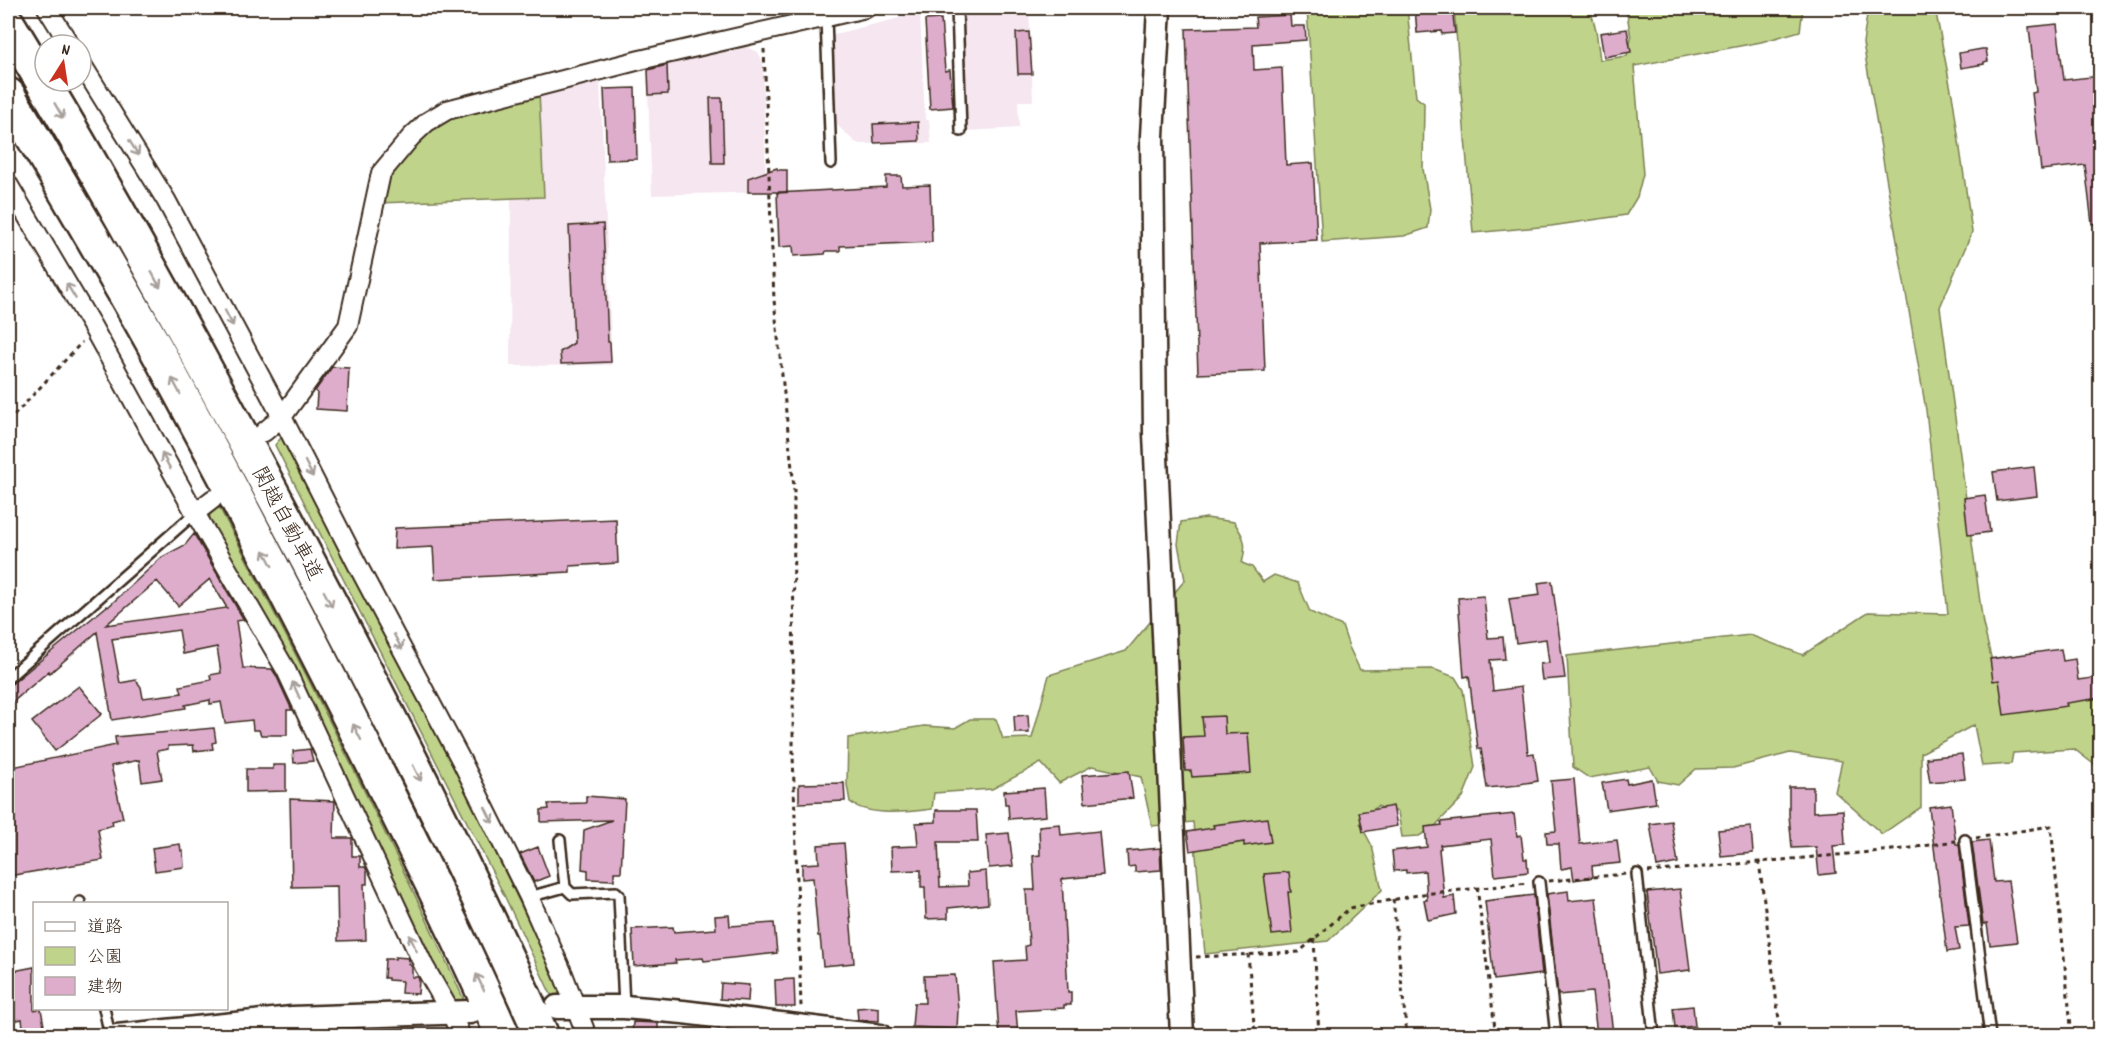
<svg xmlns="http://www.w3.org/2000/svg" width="2108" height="1043" font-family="Dekko,'Klee One',sans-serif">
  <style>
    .built { fill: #f5e6f0 }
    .green { fill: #bfd48a; stroke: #7d7f54; stroke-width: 1.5 }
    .building { fill: #deadcc; stroke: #3b2a1e; stroke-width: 1.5; fill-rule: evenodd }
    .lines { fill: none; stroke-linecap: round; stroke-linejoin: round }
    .service-casing { stroke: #3b2a1e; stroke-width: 14 }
    .minor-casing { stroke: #3b2a1e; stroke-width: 22 }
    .tertiary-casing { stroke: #3b2a1e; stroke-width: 27 }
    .motorway-casing { stroke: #3b2a1e; stroke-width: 38 }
    .path { stroke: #3b2a1e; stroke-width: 3; stroke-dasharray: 4.5 4.5; stroke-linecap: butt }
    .service { stroke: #fff; stroke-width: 9 }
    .minor { stroke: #fff; stroke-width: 18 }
    .tertiary { stroke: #fff; stroke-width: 22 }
    .motorway { stroke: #fff; stroke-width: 33 }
    .oneway { stroke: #a79f9a }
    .labels { text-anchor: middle; stroke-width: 4.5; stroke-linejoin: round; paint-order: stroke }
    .street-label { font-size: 21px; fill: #3b2a1e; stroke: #fff }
  </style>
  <rect width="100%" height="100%" fill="#fff"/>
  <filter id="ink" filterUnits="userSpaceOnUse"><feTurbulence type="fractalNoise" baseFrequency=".0167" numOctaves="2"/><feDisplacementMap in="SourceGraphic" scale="12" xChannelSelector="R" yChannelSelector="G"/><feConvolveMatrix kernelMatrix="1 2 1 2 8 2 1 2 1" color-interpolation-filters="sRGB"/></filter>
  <g filter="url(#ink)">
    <path class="built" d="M 961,8 L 1029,8 L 1033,101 L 1018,101 L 1019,128 L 966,131 Z
      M 920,13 L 925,120 L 929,120 L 931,143 L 860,144 L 855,142 L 837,125 L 831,35 Z
      M 743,46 L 758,52 L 763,63 L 766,192 L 652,195 L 647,67 L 682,56 Z
      M 600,80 L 612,365 L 510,366 L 511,198 L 544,197 L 539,92 Z"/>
    <path class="green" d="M 1307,8 L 1407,8 L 1416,97 L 1424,103 L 1423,169 L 1430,209 L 1428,228 L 1404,236 L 1322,242 Z
      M 1454,8 L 1590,8 L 1596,30 L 1600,60 L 1627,56 L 1631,38 L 1626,8 L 1803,8 L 1800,31 L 1761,42 L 1634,66 L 1643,174 L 1637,197 L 1626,215 L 1551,226 L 1473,233 Z
      M 1868,8 L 1935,8 L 1953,100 L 1972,232 L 1940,307 L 1983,624 L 1996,678 L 2067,684 L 2100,677 L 2100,769 L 2074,749 L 2013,753 L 2011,764 L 1982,766 L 1974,725 L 1921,753 L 1921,807 L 1882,834 L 1835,792 L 1842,761 L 1790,753 L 1733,768 L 1696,769 L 1678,785 L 1658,781 L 1650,767 L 1589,778 L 1573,767 L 1567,656 L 1750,635 L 1803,655 L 1868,612 L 1948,614 L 1926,410 L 1863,43 Z
      M 539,92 L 544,197 L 378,203 L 389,173 L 417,138 L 457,115 Z
      M 285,433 L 451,759 L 563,993 L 553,999 L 504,895 L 275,445 Z
      M 219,507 C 305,670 388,834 465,1002 L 452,1000 L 443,988 L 209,523 L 210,514 Z
      M 1206,518 L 1234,522 C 1245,538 1247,544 1242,563 L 1252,567 L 1263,582 L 1274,575 L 1298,583 L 1310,612 L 1342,626 L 1349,647 L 1360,670 L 1433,669 L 1455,677 L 1463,690 L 1475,767 L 1463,797 L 1433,828 L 1419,836 L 1402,837 L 1398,812 L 1377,806 L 1360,823 L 1372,846 L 1382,890 L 1328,941 L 1205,954 L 1193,822 L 1152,826 L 1141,777 L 1092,766 L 1059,783 L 1041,763 L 992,789 L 934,793 L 932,809 C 909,812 869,817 850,802 L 847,785 L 848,738 L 924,726 L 955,728 L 970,719 L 996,719 L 1003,739 L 1032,738 L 1049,675 L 1126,651 L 1185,580 L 1178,544 L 1181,522 Z"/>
    <path class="building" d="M 1415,8 L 1452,8 L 1455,33 L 1442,34 L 1441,31 L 1417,33 Z
      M 1290,15 L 1291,26 L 1305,26 L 1306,40 L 1253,44 L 1254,70 L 1282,68 L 1286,165 L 1313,163 L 1317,240 L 1260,243 L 1265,371 L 1198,374 L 1186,29 L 1256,27 L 1255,17 Z
      M 941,19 L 945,71 L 950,70 L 953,107 L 930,109 L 925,20 Z
      M 2057,24 L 2064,80 L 2100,76 L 2100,123 L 2096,124 L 2100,160 L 2100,223 L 2092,224 L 2085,165 L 2041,170 L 2032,93 L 2036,92 L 2029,27 Z
      M 1627,29 L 1631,52 L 1604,57 L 1600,33 Z
      M 1029,32 L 1032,74 L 1018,74 L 1016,33 Z
      M 1982,49 L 1986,49 L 1988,61 L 1984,62 L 1984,64 L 1961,68 L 1959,53 Z
      M 667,65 L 668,94 L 649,95 L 648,70 Z
      M 635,88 L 637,159 L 607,160 L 604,89 Z
      M 710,98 L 722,98 L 724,163 L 712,163 Z
      M 918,122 L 919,141 L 874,143 L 873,124 Z
      M 777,168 L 778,170 L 787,170 L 787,192 L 748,192 L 748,178 Z
      M 886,176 L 901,176 L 902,186 L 930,185 L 932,242 L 840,246 L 840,251 L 826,251 L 825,254 L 794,256 L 793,246 L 779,247 L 777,193 L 886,187 Z
      M 603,224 L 608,342 L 610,342 L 611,362 L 561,364 L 560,352 L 574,343 L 569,226 Z
      M 332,367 L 349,368 L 347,411 L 316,409 L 317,393 L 315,391 Z
      M 2034,467 L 2037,496 L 1997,501 L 1993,472 Z
      M 1985,495 L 1990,532 L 1968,535 L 1964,498 Z
      M 616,519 L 618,563 L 570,566 L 570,572 L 435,579 L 433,547 L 394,549 L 395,528 Z
      M 194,534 L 244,620 L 236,621 L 243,668 L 272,669 L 276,675 L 292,710 L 287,710 L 287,735 L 261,735 L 259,730 L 253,730 L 252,720 L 225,723 L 221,702 L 210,704 L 210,700 L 185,705 L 186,708 L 112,720 L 97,632 L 50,673 L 49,671 L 8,706 L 8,687 L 107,606 L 108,607 L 162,557 L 185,545 ZM 210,579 L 227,608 L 106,625 L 157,581 L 178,606 ZM 179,630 L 183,654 L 217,647 L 221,673 L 210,675 L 211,680 L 180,686 L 182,693 L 143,698 L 141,687 L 136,680 L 120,683 L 112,639 Z
      M 1552,581 L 1565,678 L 1542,680 L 1540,664 L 1549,663 L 1546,639 L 1516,643 L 1509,599 L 1540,595 L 1538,583 Z
      M 1484,596 L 1488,638 L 1503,637 L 1505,659 L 1490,660 L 1493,691 L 1521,687 L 1528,754 L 1534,753 L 1538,781 L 1519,784 L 1520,785 L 1487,788 L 1481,749 L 1478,749 L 1469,676 L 1464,677 L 1458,598 Z
      M 2061,649 L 2063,661 L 2075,659 L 2078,680 L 2100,677 L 2100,698 L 2066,703 L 2067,706 L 2004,715 L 1999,680 L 1993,681 L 1990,659 Z
      M 79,686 L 102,714 L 55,751 L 32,722 Z
      M 1028,715 L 1029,733 L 1015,733 L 1014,716 Z
      M 1224,716 L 1225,734 L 1248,733 L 1251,773 L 1192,777 L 1191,771 L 1185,771 L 1183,737 L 1204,736 L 1202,717 Z
      M 214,728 L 216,742 L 212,743 L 213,749 L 194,751 L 193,745 L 168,746 L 168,749 L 157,751 L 162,779 L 142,782 L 139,760 L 111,766 L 123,818 L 112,821 L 113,825 L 98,829 L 103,860 L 8,876 L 8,768 L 116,745 L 115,737 Z
      M 310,749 L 313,761 L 294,763 L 293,751 Z
      M 1962,754 L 1965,779 L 1930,782 L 1926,758 Z
      M 273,765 L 286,765 L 286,791 L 246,792 L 246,769 L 273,769 Z
      M 1129,771 L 1133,798 L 1085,803 L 1082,775 Z
      M 1574,779 L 1580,844 L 1617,840 L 1620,863 L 1592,866 L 1593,877 L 1574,880 L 1572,867 L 1561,869 L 1559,844 L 1547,844 L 1546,832 L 1556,831 L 1551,781 Z
      M 1626,779 L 1627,784 L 1652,779 L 1656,803 L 1607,810 L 1602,783 Z
      M 844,783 L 845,801 L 799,803 L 799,784 Z
      M 1789,787 L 1813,787 L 1813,812 L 1843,810 L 1845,845 L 1833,846 L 1836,873 L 1819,875 L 1816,847 L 1792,848 L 1789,815 Z
      M 1044,788 L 1046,816 L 1009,819 L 1008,804 L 1005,804 L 1004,791 Z
      M 586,796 L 625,799 L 621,872 L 614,872 L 614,880 L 588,879 L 588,870 L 582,869 L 584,830 L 612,820 L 541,822 L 541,810 L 549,809 L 548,804 L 586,803 Z
      M 290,799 L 335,801 L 334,838 L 352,838 L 352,856 L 360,856 L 360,867 L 365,867 L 367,871 L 367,884 L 364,884 L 366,940 L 338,941 L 337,886 L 292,887 Z
      M 1951,804 L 1956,844 L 1959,844 L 1969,926 L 1955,927 L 1959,950 L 1947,952 L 1929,807 Z
      M 1393,806 L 1397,826 L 1363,832 L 1359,812 Z
      M 936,810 L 976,810 L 978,842 L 938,842 L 940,887 L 968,886 L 967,873 L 986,871 L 988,904 L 948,908 L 948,918 L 926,919 L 925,887 L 921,887 L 921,870 L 892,871 L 891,847 L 918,846 L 916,823 L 936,822 Z
      M 1514,814 L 1517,836 L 1521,835 L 1524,859 L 1527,859 L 1528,872 L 1495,876 L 1491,839 L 1440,845 L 1441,848 L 1439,849 L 1444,898 L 1454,896 L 1456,914 L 1428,920 L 1424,900 L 1427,900 L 1425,871 L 1406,873 L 1406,870 L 1394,871 L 1392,851 L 1427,847 L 1425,827 L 1442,825 L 1441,822 Z
      M 1267,818 L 1271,842 L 1244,846 L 1244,842 L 1190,851 L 1187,832 L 1214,828 L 1213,825 Z
      M 1671,821 L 1678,863 L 1657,867 L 1650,824 Z
      M 1060,824 L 1061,835 L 1099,831 L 1103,875 L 1062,879 L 1068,992 L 1071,992 L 1071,1005 L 1064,1005 L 1064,1008 L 1016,1011 L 1018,1035 L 999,1035 L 994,962 L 1026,960 L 1025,946 L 1029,945 L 1026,890 L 1035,890 L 1033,856 L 1040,855 L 1039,826 Z
      M 1751,827 L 1753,853 L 1721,856 L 1718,830 Z
      M 1009,833 L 1013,866 L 989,868 L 986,835 Z
      M 1989,840 L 1994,882 L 2008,881 L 2017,942 L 1990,945 L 1987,924 L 1983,924 L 1972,842 Z
      M 844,843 L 854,963 L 823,966 L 820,936 L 818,936 L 813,878 L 802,879 L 802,864 L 819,863 L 818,845 Z
      M 180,844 L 181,851 L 183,851 L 184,867 L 155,871 L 152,848 Z
      M 538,847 L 549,876 L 534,882 L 520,854 Z
      M 1160,848 L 1161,870 L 1135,872 L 1135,866 L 1128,867 L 1127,851 Z
      M 1289,872 L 1291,892 L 1288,892 L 1292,933 L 1272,935 L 1264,874 Z
      M 1680,889 L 1690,970 L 1657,974 L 1647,892 Z
      M 1568,891 L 1569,901 L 1596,898 L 1613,1033 L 1597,1035 L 1592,992 L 1558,995 L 1547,894 Z
      M 1534,895 L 1542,974 L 1494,980 L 1485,901 Z
      M 729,915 L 730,926 L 774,923 L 777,953 L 704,961 L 703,958 L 675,960 L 676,963 L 634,966 L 632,929 L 673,927 L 674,932 L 716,929 L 715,916 Z
      M 395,957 L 408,958 L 409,964 L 412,967 L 412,977 L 418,977 L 419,980 L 418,994 L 401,993 L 402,981 L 388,980 L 388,978 L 384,978 L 385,959 L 395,959 Z
      M 34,967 L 34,1010 L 41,1009 L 45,1031 L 24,1034 L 22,1019 L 8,1022 L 8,972 Z
      M 955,975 L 958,1009 L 957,1029 L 912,1027 L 914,1003 L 925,1003 L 924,976 Z
      M 794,979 L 795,1007 L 776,1007 L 775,980 Z
      M 721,983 L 749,985 L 748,1001 L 720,999 Z
      M 1693,1006 L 1695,1026 L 1675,1028 L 1673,1008 Z
      M 871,1007 L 879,1008 L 879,1021 L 858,1020 L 857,1008 Z
      M 633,1022 L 658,1023 L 658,1035 L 632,1035 Z"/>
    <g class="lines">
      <g class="service-casing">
        <path id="service" d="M 957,8 L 961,131
          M 826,17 L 831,163
          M 8,678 L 195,513
          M 560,840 L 565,887 L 572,894 L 616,892 L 619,895 L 624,1007
          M 1965,840 L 1990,1036
          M 1637,874 L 1654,1036
          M 1539,882 L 1556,1036
          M 529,897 L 565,887
          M 80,902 L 80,904
          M 104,1008 L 110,1036"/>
      </g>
      <g class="minor-casing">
        <path id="minor" d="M 47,8 L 70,45
          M 81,63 L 166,200 L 282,417 L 358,566 L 462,762 L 529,897 L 563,974 L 587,1036
          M 8,184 L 92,326 L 195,513 L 286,670 L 424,966 L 451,1013 L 461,1036
          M 264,432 L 282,417 L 348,326 L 381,173 L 411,137 L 427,122 L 447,110 L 640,60 L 866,8
          M 195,513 L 213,499"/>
      </g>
      <g class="tertiary-casing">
        <path id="tertiary" d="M 1159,8 L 1152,136 L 1155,434 L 1182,1036
          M 557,1007 L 624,1007 L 683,1012 L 880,1036
          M 117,1036 L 292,1018 L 470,1012"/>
      </g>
      <g class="motorway-casing">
        <path id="motorway" d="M 8,24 C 107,186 198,353 287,521 C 376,690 464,860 542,1036
          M 8,95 C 61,184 114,272 164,363 C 232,488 298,615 362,742 C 410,839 459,936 503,1036"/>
      </g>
      <path class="path" d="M 764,49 L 774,300 L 794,487 L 793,754 L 801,1007
        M 8,422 L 82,342
        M 1976,838 L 2051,826 L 2072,1036
        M 1759,861 L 1781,1036
        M 1648,872 L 1904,849 L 1955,841
        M 1549,881 L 1626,874
        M 1477,887 L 1496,1036
        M 1393,899 L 1407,1036
        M 1314,939 L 1319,1036
        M 1248,954 L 1255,1036
        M 1196,957 L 1299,952 L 1350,908 L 1423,894 L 1528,883"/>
      <use href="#service" class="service"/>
      <use href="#minor" class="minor"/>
      <use href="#tertiary" class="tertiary"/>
      <use href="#motorway" class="motorway"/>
    </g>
    <defs><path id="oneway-shaft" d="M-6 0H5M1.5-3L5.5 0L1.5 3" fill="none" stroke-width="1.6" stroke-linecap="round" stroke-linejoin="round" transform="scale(1.5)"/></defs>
    <g class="oneway">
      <use href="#oneway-shaft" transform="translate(59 111) rotate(60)"/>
      <use href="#oneway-shaft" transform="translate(134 148) rotate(58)"/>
      <use href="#oneway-shaft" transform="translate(156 280) rotate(61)"/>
      <use href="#oneway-shaft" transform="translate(71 291) rotate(-121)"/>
      <use href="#oneway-shaft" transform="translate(229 318) rotate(62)"/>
      <use href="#oneway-shaft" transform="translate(176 386) rotate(-118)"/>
      <use href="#oneway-shaft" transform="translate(166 461) rotate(-119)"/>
      <use href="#oneway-shaft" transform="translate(309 469) rotate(63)"/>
      <use href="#oneway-shaft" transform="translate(268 558) rotate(-118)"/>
      <use href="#oneway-shaft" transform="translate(328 599) rotate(62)"/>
      <use href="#oneway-shaft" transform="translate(398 642) rotate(62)"/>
      <use href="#oneway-shaft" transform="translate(296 690) rotate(-114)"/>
      <use href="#oneway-shaft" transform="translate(357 732) rotate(-117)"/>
      <use href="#oneway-shaft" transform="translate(417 773) rotate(63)"/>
      <use href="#oneway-shaft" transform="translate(489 815) rotate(64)"/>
      <use href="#oneway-shaft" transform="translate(413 943) rotate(-114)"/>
      <use href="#oneway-shaft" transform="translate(480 982) rotate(-115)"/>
    </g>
  </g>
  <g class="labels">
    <g class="street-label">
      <text transform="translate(288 523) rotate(62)" y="7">関越自動車道</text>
    </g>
  </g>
  <rect width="2108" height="1043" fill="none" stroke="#fff" stroke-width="30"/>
  <rect x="15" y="15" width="2078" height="1013" fill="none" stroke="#3b2a1e" stroke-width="2" filter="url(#ink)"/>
  <rect x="33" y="902" width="195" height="108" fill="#ffffff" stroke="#b1aaa5" stroke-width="1.5"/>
  <rect x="45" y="922" width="30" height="9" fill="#ffffff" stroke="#b1aaa5" stroke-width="1.5"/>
  <text x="87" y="932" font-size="18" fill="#3b2a1e">道路</text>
  <rect x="45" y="947" width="30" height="18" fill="#bfd48a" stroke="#b1aaa5" stroke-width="1.5"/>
  <text x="87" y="962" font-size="18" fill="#3b2a1e">公園</text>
  <rect x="45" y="977" width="30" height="18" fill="#deadcc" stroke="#b1aaa5" stroke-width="1.5"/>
  <text x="87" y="992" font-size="18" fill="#3b2a1e">建物</text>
  <g transform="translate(63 63) rotate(12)"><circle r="28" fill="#ffffff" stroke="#b1aaa5" stroke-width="1.5"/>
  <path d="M0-4.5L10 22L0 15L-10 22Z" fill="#c8321e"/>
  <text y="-9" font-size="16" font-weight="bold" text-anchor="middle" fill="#3b2a1e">N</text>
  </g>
</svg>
